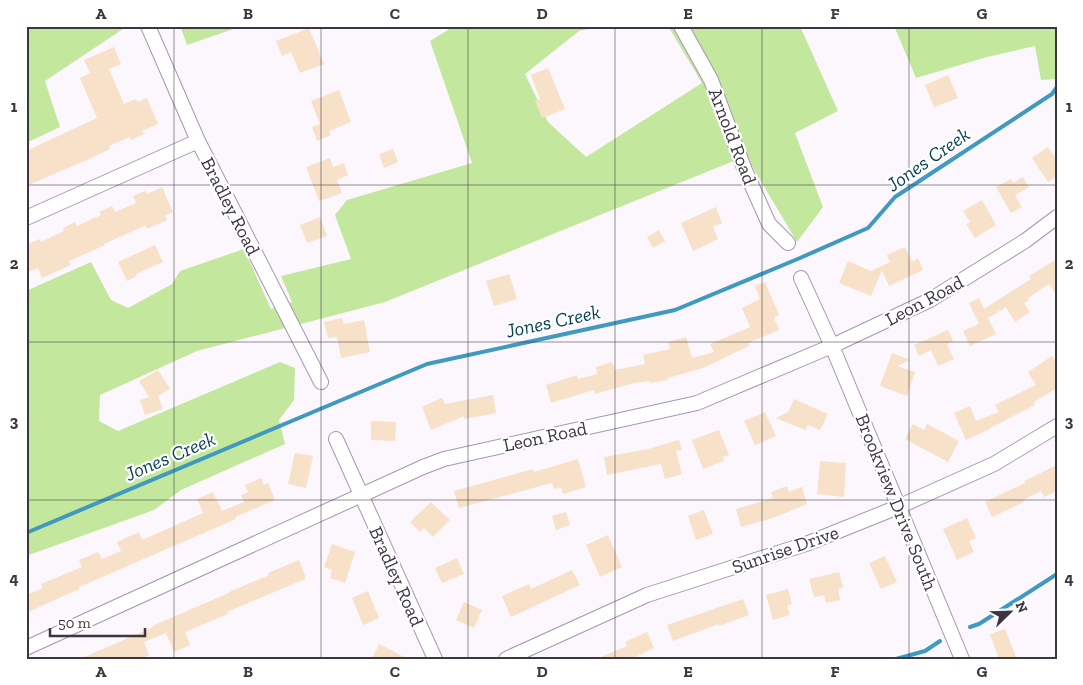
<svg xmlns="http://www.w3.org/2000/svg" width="1083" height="685" font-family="'Zilla Slab',serif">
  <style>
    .green { fill: #c3e89d }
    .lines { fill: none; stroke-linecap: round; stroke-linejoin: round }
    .stream { stroke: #4099be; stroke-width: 4 }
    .building { fill: #f7e1c8 }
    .minor-casing { stroke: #a696b0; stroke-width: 16 }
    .minor { stroke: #fff; stroke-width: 14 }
    .grid { fill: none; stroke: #3c3641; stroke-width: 1; stroke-opacity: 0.55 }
    .labels { text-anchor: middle; stroke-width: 4.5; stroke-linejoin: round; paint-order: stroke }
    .street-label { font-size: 19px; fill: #3c3641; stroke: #fff }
    .water-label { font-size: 20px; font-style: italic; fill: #053f53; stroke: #fff }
    .neatline { fill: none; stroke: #3c3641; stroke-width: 2 }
    .grid-label { font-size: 16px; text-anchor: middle; font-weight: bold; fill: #3c3641 }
  </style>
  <rect width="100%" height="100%" fill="#fbf7fd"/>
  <path class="green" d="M 26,26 L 122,26 L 123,29 L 45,81 L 60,127 L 26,143 Z
    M 180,26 L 242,26 L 187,45 Z
    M 447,26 L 604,26 L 579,31 L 525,74 L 548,122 L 586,157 L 702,83 L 668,26 L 800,26 L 838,111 L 795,133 L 823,207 L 797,242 L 746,156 L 385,302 L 197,351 L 100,395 L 99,421 L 118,431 L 280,362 L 295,368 L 294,400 L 279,420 L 285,444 L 181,490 L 154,510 L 26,556 L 26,291 L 91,262 L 111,300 L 128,308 L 172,284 L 180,271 L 244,249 L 271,309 L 292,302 L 281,276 L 351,259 L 335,215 L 347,200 L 472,163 L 430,41 L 448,30 Z
    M 894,26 L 1057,26 L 1057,79 L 1041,80 L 1035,46 L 987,57 L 916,78 Z"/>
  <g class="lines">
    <path class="stream" d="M 26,533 L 427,364 L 675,310 L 800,258 L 868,228 L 895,197 L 1052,94 L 1057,87
      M 970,627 L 979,624 L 1057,574
      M 896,659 L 925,651 L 940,641"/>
  </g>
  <path class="building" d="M 309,28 L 324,64 L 300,73 L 291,52 L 282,56 L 276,41 Z
    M 114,47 L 121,64 L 109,69 L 124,104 L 136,99 L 138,102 L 147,98 L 158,124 L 142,131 L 144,134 L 131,140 L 130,137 L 109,146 L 110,149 L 87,160 L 26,186 L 26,151 L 97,118 L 80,78 L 90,73 L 84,60 Z
    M 548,68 L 565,109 L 542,118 L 535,101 L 540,99 L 531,75 Z
    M 948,75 L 958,98 L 934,107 L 925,85 Z
    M 339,90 L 351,122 L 329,131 L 331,135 L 317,141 L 312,127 L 320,124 L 311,101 Z
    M 1048,147 L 1057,160 L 1057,176 L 1048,182 L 1032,158 Z
    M 393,149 L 398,162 L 384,168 L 379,154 Z
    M 330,158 L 333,167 L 344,163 L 348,175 L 337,180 L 342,193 L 319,201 L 306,167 Z
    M 1023,177 L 1029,187 L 1015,195 L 1022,207 L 1011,213 L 996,187 L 1011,179 L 1013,183 Z
    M 162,187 L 173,212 L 165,216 L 167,220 L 147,229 L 146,225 L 104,244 L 105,245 L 69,261 L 71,265 L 42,278 L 38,268 L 26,273 L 26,245 L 40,239 L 41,242 L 64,231 L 63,228 L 75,222 L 77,226 L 101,215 L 99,212 L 112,206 L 115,212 L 136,203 L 133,196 L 145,191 L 147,194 Z
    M 982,200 L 996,225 L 975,238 L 966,224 L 970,222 L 963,211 Z
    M 716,207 L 722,223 L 713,227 L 718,239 L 693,251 L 681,223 Z
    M 320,217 L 327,236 L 307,243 L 300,225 Z
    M 659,230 L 665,241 L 653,248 L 647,237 Z
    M 155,245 L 163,262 L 136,274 L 137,276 L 127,281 L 118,262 Z
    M 905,247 L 912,262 L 918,258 L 923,270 L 889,286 L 882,270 L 871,296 L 839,283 L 848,261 L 871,271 L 890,262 L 887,255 Z
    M 1057,259 L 1057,296 L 1049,284 L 1028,298 L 1029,300 L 1024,303 L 1030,312 L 1015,322 L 1006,307 L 988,318 L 996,334 L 970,346 L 963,331 L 979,324 L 969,303 L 979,298 L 984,309 L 1031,279 L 1029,276 Z
    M 509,274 L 517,299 L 494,306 L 486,281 Z
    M 765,282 L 779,315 L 774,318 L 779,330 L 748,343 L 749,346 L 703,368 L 668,378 L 668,380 L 650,383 L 650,381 L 634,383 L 595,394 L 594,390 L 551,403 L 546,385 L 577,375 L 578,379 L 597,374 L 596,367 L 612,362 L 615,370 L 645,364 L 643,355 L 670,349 L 668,342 L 686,337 L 692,358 L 714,352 L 710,344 L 750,327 L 742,308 L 760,299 L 755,286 Z
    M 342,318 L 344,324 L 364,320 L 370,352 L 341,358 L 337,337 L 328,338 L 324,322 Z
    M 948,330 L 953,341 L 947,344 L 954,359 L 938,366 L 931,350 L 919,356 L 914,345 Z
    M 892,353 L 910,360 L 897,366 L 915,372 L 907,396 L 880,386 Z
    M 1052,356 L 1057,364 L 1057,388 L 1034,402 L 1035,405 L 990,428 L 990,429 L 966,440 L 954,413 L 970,406 L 976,421 L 999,412 L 995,405 L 1036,385 L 1028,372 Z
    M 158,370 L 170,389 L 158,396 L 163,409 L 145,415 L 140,400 L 149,397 L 139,381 Z
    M 493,395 L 496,413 L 464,419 L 464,416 L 431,430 L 422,407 L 442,398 L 445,404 Z
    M 794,399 L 828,414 L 820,430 L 808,425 L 805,430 L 776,418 L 788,412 Z
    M 765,412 L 776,436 L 755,445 L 744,421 Z
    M 371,421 L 396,422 L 395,441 L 371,440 Z
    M 913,424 L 924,430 L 927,424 L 959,441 L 948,462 L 905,439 Z
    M 719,430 L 729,455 L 723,457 L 724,461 L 703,469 L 692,440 Z
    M 679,440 L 682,450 L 676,451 L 682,474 L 665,479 L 661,464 L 607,475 L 604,457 L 648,449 Z
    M 295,453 L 313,456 L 306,488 L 288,484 Z
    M 578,459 L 586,487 L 563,494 L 561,487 L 554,489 L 552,483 L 459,508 L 454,491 L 533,469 L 534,472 Z
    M 820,461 L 846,463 L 844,497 L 817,494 Z
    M 1057,465 L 1057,491 L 1044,497 L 1041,491 L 1023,500 L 1024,502 L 992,517 L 985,502 L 1025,483 L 1024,481 Z
    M 261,478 L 264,485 L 268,483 L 275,500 L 235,517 L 236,519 L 79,587 L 79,589 L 26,613 L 26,595 L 43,588 L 41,584 L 82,567 L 79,560 L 98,552 L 102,559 L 121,551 L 117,542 L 139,532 L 142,540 L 203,513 L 197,499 L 213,492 L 222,511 L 244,502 L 241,495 L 248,492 L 245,485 Z
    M 787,486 L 789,492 L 802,487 L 807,504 L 773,518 L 741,527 L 736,509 L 773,498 L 771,492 Z
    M 431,502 L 450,520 L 433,537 L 424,528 L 420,532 L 410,522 Z
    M 704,510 L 713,534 L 696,540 L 688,516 Z
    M 566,512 L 570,525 L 556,530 L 552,516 Z
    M 967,518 L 976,538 L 969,541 L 974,552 L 957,560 L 943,529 Z
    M 608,535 L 622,567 L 600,577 L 586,545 Z
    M 332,544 L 355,552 L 345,583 L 330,578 L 332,570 L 324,567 Z
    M 885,556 L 897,582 L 881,589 L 869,563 Z
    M 457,558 L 464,574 L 442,583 L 435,568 Z
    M 299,560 L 305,575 L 305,579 L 227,612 L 228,614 L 185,632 L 190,645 L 174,652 L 166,633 L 144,642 L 149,655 L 142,659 L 80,659 L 153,627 L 152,626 L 229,593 L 229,592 L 269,575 L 268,573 Z
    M 572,570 L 580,585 L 511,617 L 502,596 L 529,584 L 531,589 Z
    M 839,572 L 843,587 L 838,589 L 840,600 L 826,603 L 824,595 L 814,597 L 809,579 Z
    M 788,589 L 792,604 L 787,606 L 790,615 L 773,620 L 766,595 Z
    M 368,591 L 379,618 L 363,625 L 352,598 Z
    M 743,599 L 749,615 L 719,626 L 719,624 L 673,641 L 667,625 Z
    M 464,602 L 482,610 L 474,628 L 456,620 Z
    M 1005,629 L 1017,659 L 999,659 L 990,634 Z
    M 647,632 L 654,648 L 631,659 L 596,659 L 627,646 L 625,642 Z
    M 379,644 L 408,659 L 372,659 Z"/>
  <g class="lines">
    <g class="minor-casing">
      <path id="minor" d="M 148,26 L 198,141 L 321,382
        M 681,26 L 711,80 L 744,168 L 769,224 L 788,243
        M 26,218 L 198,141
        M 801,278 L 832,346 L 962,659
        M 336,439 L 435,659
        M 26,648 L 423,467 L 444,459 L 697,403 L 832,346 L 930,300 L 1025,241 L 1057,217
        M 506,659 L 647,595 L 806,544 L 898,507 L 994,464 L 1057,426"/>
    </g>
    <use href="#minor" class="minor"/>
  </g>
  <path class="grid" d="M 174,26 L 174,659M 321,26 L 321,659M 468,26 L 468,659M 615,26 L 615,659M 762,26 L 762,659M 909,26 L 909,659M 26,185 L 1057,185M 26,342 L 1057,342M 26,500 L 1057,500"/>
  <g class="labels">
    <g class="street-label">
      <text transform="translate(733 136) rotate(69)" y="7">Arnold Road</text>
      <text transform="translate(231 206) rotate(63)" y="7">Bradley Road</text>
      <text transform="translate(924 300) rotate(-28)" y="7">Leon Road</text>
      <text transform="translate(545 436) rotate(-12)" y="7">Leon Road</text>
      <text transform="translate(897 502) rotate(68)" y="7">Brookview Drive South</text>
      <text transform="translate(785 549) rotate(-19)" y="7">Sunrise Drive</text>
      <text transform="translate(397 576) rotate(66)" y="7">Bradley Road</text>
    </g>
    <g class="water-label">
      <text transform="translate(928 159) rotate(-35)" y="7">Jones Creek</text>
      <text transform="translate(553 321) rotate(-12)" y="7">Jones Creek</text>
      <text transform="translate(170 456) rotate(-23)" y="7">Jones Creek</text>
    </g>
  </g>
  <rect width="1083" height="685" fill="none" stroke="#ffffff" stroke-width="55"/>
  <g transform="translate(1010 612) rotate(67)" stroke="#ffffff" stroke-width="4" paint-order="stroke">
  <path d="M0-4L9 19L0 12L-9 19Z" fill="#3c3641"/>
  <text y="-8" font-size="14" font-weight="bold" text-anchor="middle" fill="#3c3641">N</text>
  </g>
  <path d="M50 628v8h95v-8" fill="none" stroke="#3c3641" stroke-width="2.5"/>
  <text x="58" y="628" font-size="15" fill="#3c3641" stroke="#ffffff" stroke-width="4" paint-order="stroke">50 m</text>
  <rect x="28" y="28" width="1028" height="630" class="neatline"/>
  <g class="grid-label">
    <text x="101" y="19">A</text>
    <text x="248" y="19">B</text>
    <text x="395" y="19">C</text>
    <text x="542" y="19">D</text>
    <text x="688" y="19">E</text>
    <text x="835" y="19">F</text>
    <text x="982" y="19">G</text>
    <text x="14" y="112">1</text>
    <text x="1069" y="112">1</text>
    <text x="14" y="269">2</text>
    <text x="1069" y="269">2</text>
    <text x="14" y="427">3</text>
    <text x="1069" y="427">3</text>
    <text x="14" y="584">4</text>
    <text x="1069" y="584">4</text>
    <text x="101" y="677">A</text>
    <text x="248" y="677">B</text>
    <text x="395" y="677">C</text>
    <text x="542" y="677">D</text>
    <text x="688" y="677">E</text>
    <text x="835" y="677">F</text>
    <text x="982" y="677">G</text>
  </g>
</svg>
